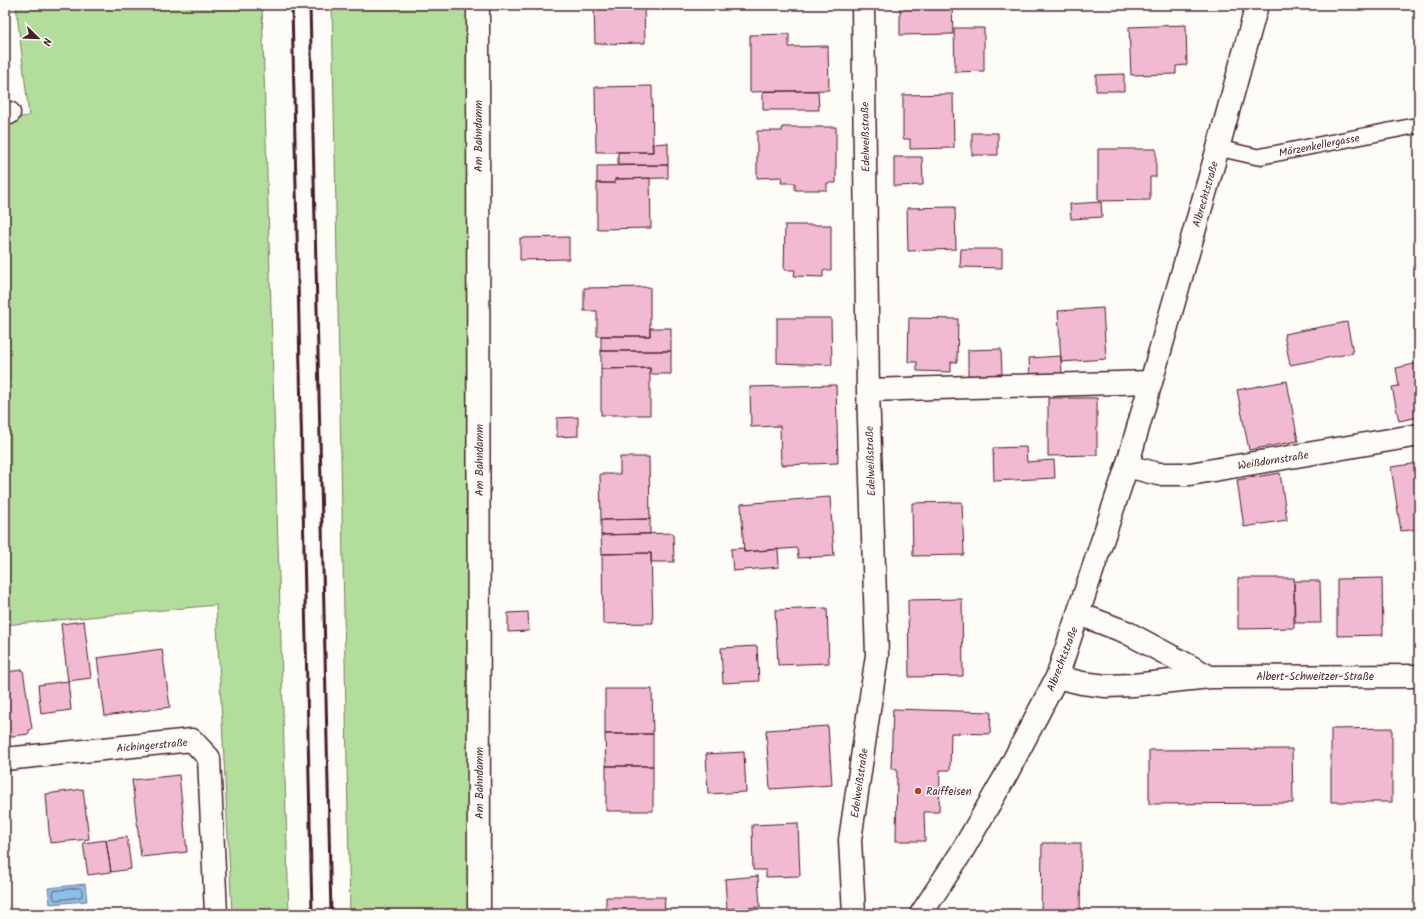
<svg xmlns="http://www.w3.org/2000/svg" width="1424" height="919" font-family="Kalam,sans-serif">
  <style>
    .green { fill: #b3dd9a; stroke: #7e7e62 }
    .water { fill: #8bbfe8; stroke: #717f9c }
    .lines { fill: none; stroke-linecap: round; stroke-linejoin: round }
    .shore { stroke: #645f77; stroke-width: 1 }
    .building { fill: #f1bad2; stroke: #4a1f2b }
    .lane-casing { stroke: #4a1f2b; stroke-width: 18 }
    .street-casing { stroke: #4a1f2b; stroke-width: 25 }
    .secondary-casing { stroke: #4a1f2b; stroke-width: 25 }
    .lane { stroke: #fdfcf7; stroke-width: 15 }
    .street { stroke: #fdfcf7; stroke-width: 22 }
    .secondary { stroke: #fdfcf7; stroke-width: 22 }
    .rail { stroke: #4a1f2b; stroke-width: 3 }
    .poi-dot { fill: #c8321e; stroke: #fdfcf7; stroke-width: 1.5 }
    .labels { text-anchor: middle; stroke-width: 3; stroke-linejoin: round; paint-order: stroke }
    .street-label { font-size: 11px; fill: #4a1f2b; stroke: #fdfcf7 }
    .poi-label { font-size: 11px; fill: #4a1f2b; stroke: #fdfcf7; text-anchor: start }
  </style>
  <rect width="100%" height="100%" fill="#fdfcf7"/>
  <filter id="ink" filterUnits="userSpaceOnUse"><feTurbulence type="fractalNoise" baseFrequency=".025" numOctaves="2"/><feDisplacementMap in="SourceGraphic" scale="8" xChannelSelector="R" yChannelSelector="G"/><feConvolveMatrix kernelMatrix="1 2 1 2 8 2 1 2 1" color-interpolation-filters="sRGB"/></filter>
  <g filter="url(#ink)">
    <path class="green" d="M 16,5 L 262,5 L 289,914 L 232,914 L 216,605 L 5,625 L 5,119 L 29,116 Z
      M 332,5 L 468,5 L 473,914 L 350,914 Z"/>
    <path class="water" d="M 85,884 L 87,901 L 50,904 L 48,888 Z"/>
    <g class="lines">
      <path class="shore" d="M 80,888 L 82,890 L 82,895 L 81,897 L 56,900 L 54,899 L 53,893 L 54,891 Z"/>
    </g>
    <path class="building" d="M 594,5 L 644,5 L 645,43 L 595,44 Z
      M 900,5 L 952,5 L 953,34 L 900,35 Z
      M 1186,25 L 1187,65 L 1176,66 L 1176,74 L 1131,75 L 1129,27 Z
      M 954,28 L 984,28 L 984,71 L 955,72 Z
      M 789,34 L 789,47 L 828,46 L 829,90 L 750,92 L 750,35 Z
      M 5,35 L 11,73 L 5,73 Z
      M 1124,74 L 1124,91 L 1096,91 L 1096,75 Z
      M 652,86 L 653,152 L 596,152 L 595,87 Z
      M 763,91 L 818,91 L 819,110 L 763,110 Z
      M 953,94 L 954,148 L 910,149 L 910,139 L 903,139 L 903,95 Z
      M 782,127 L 836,127 L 836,183 L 827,183 L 827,190 L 795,190 L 795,183 L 781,183 L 782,177 L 757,178 L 757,131 L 782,131 Z
      M 972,133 L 998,133 L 998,155 L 972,155 Z
      M 668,143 L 668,165 L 618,165 L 618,152 L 653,152 L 652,144 Z
      M 1098,149 L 1156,149 L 1156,177 L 1150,177 L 1150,200 L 1098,201 Z
      M 894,157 L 922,157 L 923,185 L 894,186 Z
      M 668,165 L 668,178 L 615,179 L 615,183 L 597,183 L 597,166 Z
      M 650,178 L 651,228 L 597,229 L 597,183 L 615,183 L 615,179 Z
      M 1101,202 L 1102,217 L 1071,219 L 1070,204 Z
      M 955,207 L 956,249 L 908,251 L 907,208 Z
      M 785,225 L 831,225 L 831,270 L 823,270 L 823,277 L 794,276 L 795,270 L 784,270 Z
      M 569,237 L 569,259 L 520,260 L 520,238 Z
      M 961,249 L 1002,249 L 1002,268 L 960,267 Z
      M 650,287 L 650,336 L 597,336 L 597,311 L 584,311 L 584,288 Z
      M 1103,308 L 1106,359 L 1061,362 L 1058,311 Z
      M 777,318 L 831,318 L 832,365 L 777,363 Z
      M 909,318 L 958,319 L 957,362 L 951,362 L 951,372 L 917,371 L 917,362 L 908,362 Z
      M 1347,322 L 1353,353 L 1290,365 L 1284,334 Z
      M 650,328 L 671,328 L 671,351 L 601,351 L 601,336 L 650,336 Z
      M 1001,349 L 1002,375 L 968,376 L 968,350 Z
      M 601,351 L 671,351 L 671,374 L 650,374 L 650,368 L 601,369 Z
      M 1061,356 L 1062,375 L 1030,377 L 1029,358 Z
      M 1419,363 L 1419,417 L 1399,421 L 1392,387 L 1399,386 L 1396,368 Z
      M 650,368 L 650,415 L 601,415 L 601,369 Z
      M 1287,381 L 1298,441 L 1249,450 L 1237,390 Z
      M 836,385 L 838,463 L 781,465 L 780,426 L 751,427 L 750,387 Z
      M 1048,398 L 1097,398 L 1097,455 L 1048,456 Z
      M 578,417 L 578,436 L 557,437 L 557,418 Z
      M 1026,447 L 1027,462 L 1054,460 L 1055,478 L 994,481 L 993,448 Z
      M 620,457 L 649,457 L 650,519 L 601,520 L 600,474 L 620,474 Z
      M 1419,463 L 1419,529 L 1401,531 L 1391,467 Z
      M 1280,473 L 1287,520 L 1244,527 L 1237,480 Z
      M 830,497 L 834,556 L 798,558 L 797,548 L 744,552 L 741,504 Z
      M 962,502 L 964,555 L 913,556 L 912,503 Z
      M 650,519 L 650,534 L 601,535 L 601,520 Z
      M 673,533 L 674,562 L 651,562 L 651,553 L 602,554 L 601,535 Z
      M 744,548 L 744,552 L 778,549 L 779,567 L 733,571 L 731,549 Z
      M 651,553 L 653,623 L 603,624 L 602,554 Z
      M 1238,578 L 1294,578 L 1294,628 L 1238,629 Z
      M 1382,578 L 1383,635 L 1337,636 L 1337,579 Z
      M 1294,581 L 1320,581 L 1321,623 L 1295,623 Z
      M 962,599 L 963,676 L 909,677 L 908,600 Z
      M 827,608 L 829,663 L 778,665 L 775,610 Z
      M 528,612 L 529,631 L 508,632 L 508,613 Z
      M 84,621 L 91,678 L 68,681 L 61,624 Z
      M 757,646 L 759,681 L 723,683 L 721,648 Z
      M 162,649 L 170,707 L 105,716 L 97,658 Z
      M 23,670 L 32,729 L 29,730 L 29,734 L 5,737 L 5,672 Z
      M 68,681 L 71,710 L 41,714 L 38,685 Z
      M 605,689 L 652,689 L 653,734 L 605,734 Z
      M 893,709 L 991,712 L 990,734 L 951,733 L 950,770 L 940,770 L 939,812 L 924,812 L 925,841 L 896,841 L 897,769 L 891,768 Z
      M 828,726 L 832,785 L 770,789 L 766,730 Z
      M 1392,728 L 1392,802 L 1331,802 L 1331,729 Z
      M 605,734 L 653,734 L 653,766 L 606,766 Z
      M 1292,749 L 1293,803 L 1149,804 L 1149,750 Z
      M 744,752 L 746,792 L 708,794 L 706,754 Z
      M 606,766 L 653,766 L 653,811 L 606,811 Z
      M 179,775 L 187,852 L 141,857 L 132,780 Z
      M 83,789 L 89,839 L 50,843 L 46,794 Z
      M 798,823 L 800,876 L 766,877 L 766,870 L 753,870 L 752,825 Z
      M 127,837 L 131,869 L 111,872 L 106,840 Z
      M 106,840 L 111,872 L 88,875 L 83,843 Z
      M 1042,843 L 1081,843 L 1080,914 L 1041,914 Z
      M 758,876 L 760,907 L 727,909 L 725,879 Z
      M 606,897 L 665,897 L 664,914 L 606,914 Z"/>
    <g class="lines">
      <g class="lane-casing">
        <path id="lane" d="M 1218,148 L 1258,157 L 1419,125"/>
      </g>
      <g class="street-casing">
        <path id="street" d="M 478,5 L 479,914
          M 5,114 L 9,113
          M 868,390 L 1151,382
          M 1127,466 L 1158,474 L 1190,474 L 1419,435
          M 5,759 L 192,740 L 209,758 L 216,914
          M 854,914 L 850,840 L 877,655 L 868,390 L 863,5"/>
      </g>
      <g class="secondary-casing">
        <path id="secondary" d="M 1079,614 L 1126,632 L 1210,677
          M 1057,677 L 1082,683 L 1106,686 L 1133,685 L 1210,677 L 1419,676
          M 921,914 L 961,853 L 1006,775 L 1057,677 L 1127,466 L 1218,148 L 1257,5"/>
      </g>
      <use href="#lane" class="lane"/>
      <use href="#street" class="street"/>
      <use href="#secondary" class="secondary"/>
      <path class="rail" d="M 292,5 L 312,914
        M 310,5 L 331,914"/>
    </g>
  </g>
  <circle class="poi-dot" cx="918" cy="791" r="4"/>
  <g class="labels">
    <g class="street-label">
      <text transform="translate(478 136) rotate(-90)" y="4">Am Bahndamm</text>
      <text transform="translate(865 137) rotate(-91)" y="4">Edelweißstraße</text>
      <text transform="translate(1319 145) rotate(-11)" y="4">Märzenkellergasse</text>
      <text transform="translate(1205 194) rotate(-74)" y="4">Albrechtstraße</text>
      <text transform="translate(479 460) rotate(-90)" y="4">Am Bahndamm</text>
      <text transform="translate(1273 460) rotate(-9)" y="4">Weißdornstraße</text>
      <text transform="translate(870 461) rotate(-92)" y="4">Edelweißstraße</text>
      <text transform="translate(1062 659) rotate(-69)" y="4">Albrechtstraße</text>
      <text x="1315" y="680">Albert-Schweitzer-Straße</text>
      <text transform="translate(152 745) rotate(-5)" y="4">Aichingerstraße</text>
      <text transform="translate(479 783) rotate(-90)" y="4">Am Bahndamm</text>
      <text transform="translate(859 783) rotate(-82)" y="4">Edelweißstraße</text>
    </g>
    <g class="poi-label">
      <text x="926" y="795">Raiffeisen</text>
    </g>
  </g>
  <rect width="1424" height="919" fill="none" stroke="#fdfcf7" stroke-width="20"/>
  <rect x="10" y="10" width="1404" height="899" fill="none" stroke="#4a1f2b" stroke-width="1.5" filter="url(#ink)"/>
  <g transform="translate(38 38) rotate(113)" stroke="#fdfcf7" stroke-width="3" paint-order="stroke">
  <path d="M0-3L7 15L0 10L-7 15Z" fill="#4a1f2b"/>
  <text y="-6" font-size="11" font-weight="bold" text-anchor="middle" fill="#4a1f2b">N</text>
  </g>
</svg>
